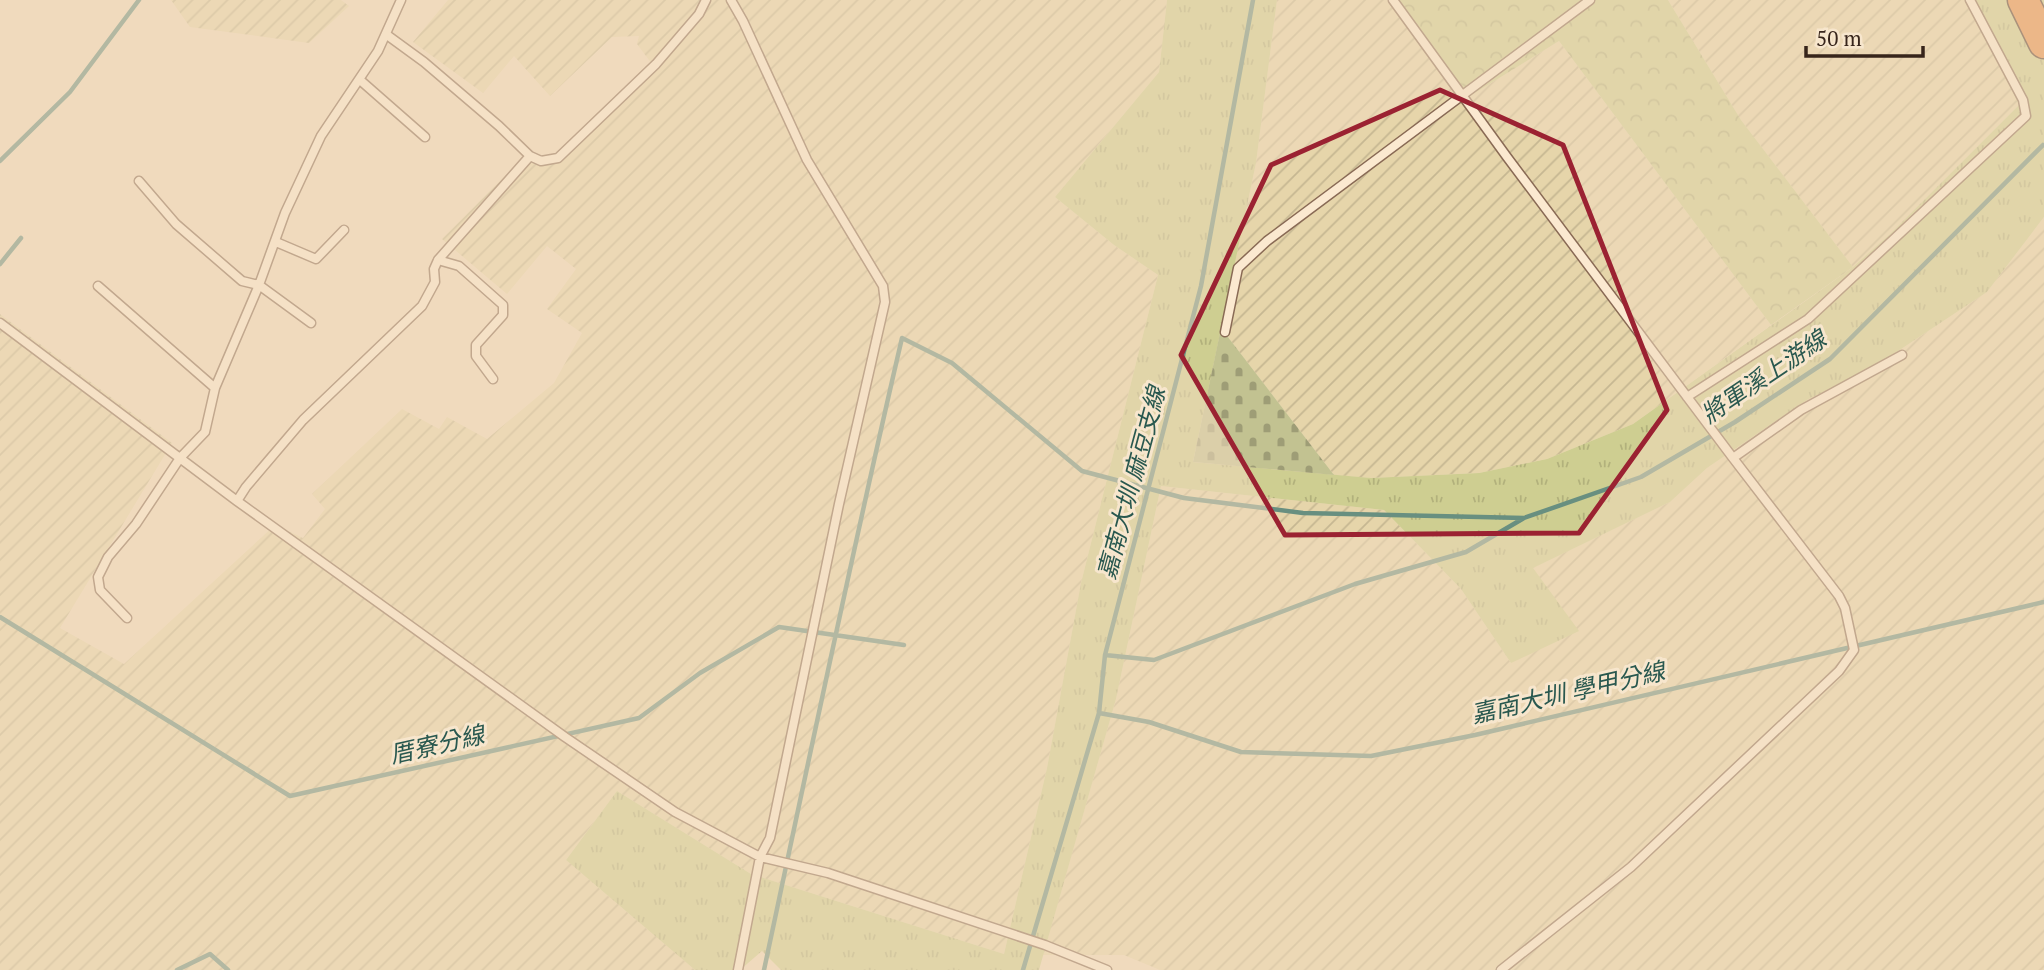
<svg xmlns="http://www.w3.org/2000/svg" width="2044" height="970" font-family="'PT Serif','Noto Sans TC',serif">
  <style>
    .farmland { fill: url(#farmland-furrows) }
    .grass { fill: url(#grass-tufts) }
    .forest { fill: url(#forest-crowns) }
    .cemetery { fill: url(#cemetery-stones) }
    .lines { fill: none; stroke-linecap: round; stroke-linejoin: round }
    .stream { stroke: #688f80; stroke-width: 4.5 }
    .service-casing { stroke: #896a55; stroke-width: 11 }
    .motorway-casing { stroke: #56392a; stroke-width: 33 }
    .service { stroke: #fbe9d0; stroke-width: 8 }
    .motorway { stroke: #e68c47; stroke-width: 30 }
    .marked { fill: none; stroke: #9b2232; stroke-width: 5; stroke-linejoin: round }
    .labels { text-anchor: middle; stroke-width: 6; stroke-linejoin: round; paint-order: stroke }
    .water-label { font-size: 24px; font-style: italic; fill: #29584f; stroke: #f7e6cd }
  </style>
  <defs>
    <pattern id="farmland-furrows" width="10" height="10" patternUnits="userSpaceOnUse" patternTransform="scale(1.75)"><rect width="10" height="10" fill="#e6d5aa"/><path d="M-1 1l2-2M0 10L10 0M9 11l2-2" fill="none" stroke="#c6b792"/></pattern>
    <pattern id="grass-tufts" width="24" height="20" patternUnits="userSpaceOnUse" patternTransform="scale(1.75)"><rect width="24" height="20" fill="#cece91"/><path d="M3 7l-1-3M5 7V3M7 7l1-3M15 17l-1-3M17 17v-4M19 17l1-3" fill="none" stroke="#b2b17c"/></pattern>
    <pattern id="forest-crowns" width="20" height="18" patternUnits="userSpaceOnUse" patternTransform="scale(1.75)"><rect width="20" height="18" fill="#cece91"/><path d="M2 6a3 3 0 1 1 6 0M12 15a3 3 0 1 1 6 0" fill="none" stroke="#b2b17c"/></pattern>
    <pattern id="cemetery-stones" width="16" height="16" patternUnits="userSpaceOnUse" patternTransform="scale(1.75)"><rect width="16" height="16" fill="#c2c291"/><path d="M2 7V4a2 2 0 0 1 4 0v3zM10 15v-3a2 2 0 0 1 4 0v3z" fill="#9e9d76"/></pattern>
  </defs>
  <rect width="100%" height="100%" fill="#f0dabd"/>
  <path class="farmland" d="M 171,0 L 341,0 L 349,6 L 309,43 L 190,27 Z
    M 448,0 L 1167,0 L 1159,72 L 1055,197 L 1114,245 L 1158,275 L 1081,583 L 1047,768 L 1004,954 L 751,874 L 617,791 L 566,860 L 695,970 L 0,970 L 0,314 L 172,443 L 60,628 L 124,664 L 275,525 L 303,538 L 325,509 L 312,494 L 402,409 L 439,429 L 447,417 L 487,439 L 554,383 L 582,333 L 547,309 L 576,269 L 547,246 L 507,294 L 442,239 L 520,161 L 550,160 L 652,64 L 637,44 L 639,36 L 612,37 L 550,96 L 514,56 L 483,93 L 413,42 Z
    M 1277,0 L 1392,0 L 1470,96 L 1559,41 L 1771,325 L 1633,424 L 1547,459 L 1479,473 L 1370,478 L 1334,475 L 1221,328 L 1256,163 Z
    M 1668,0 L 1968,0 L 2019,105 L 1890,234 L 1853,267 L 1741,120 Z
    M 2044,217 L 2044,970 L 1160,970 L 1124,955 L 1043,955 L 1116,699 L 1161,486 L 1384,510 L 1461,589 L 1511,663 L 1532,568 L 1670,502 L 1707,468 L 1807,400 L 1871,369 L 1987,292 Z"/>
  <path class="grass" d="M 1167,0 L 1277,0 L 1256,163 L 1193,462 L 1371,478 L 1479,473 L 1547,459 L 1633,424 L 1853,267 L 1890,234 L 2019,105 L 1968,0 L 2044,0 L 2044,217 L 1987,292 L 1871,369 L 1807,400 L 1707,468 L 1670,502 L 1533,568 L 1579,631 L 1511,663 L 1461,589 L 1384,510 L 1161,486 L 1116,699 L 1039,970 L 781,970 L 762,951 L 740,970 L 695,970 L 566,860 L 617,791 L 751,874 L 1004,954 L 1047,768 L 1081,583 L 1158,275 L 1114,245 L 1055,197 L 1159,72 Z"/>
  <path class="forest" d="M 1392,0 L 1668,0 L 1741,120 L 1853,267 L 1771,325 L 1559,41 L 1470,96 Z"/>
  <path class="cemetery" d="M 1221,328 L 1334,475 L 1193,462 Z"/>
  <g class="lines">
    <path class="stream" d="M 0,161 L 70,92 L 139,0
      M 0,264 L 21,238
      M 0,617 L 290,796 L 639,718 L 700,673 L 779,627 L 904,645
      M 1105,655 L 1154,660 L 1355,584 L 1466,552 L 1524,518 L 1641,477 L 1735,422 L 1830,359 L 2043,145
      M 1099,713 L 1149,722 L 1241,752 L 1371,756 L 1475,735 L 2044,602
      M 177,970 L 210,954 L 228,970
      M 764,970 C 809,759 853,548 902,338 L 952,363 L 1082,471 L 1184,498 L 1303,513 L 1524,518
      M 1023,970 L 1099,713 L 1105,655 L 1201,286 L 1253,0"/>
    <g class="service-casing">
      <path id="service" d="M 731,0 L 743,21 L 807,160 L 883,286 L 885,302 L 839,504 L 770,838 L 760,857 L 738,970
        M 1393,0 L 1507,157 L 1733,458
        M 387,35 L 424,62 L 499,126 L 530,156 L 541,161 L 558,158 L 656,64 L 699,14 L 706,0
        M 360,80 L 425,137
        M 139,181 L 176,224 L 242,281 L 259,285 L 311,323
        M 276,242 L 316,259 L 344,230
        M 438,260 L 530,156
        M 98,286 L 215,388
        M 0,323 L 237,501 L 565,737 L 675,812 L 760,857 L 828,873 L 1045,945 L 1107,970
        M 1225,332 L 1238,268 L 1267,241 L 1590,0
        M 1687,397 L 1808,319 L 2026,116 L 2023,100 L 1970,0
        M 237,501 L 246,487 L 303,420 L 422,306 L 435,282 L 434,269 L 438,260 L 459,266 L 503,305 L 503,315 L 476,345 L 476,356 L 493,379
        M 127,618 L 100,590 L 98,577 L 108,557 L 136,524 L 180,458 L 205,432 L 215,388 L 259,285 L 285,213 L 321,136 L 378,51 L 401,0
        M 1501,970 L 1631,867 L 1839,671 L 1854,650 L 1845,608 L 1839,596 L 1733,458 L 1801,410 L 1902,355"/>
    </g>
    <g class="motorway-casing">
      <path id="motorway" d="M 2023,0 L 2044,43"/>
    </g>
    <use href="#service" class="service"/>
    <use href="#motorway" class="motorway"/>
  </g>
  <path d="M0 0H2044V970H0ZM 1440,90 L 1563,145 L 1667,410 L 1579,533 L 1285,535 L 1181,355 L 1271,165 Z" fill="#f0dabd" fill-opacity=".55" fill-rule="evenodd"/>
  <path class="marked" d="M 1440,90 L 1563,145 L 1667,410 L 1579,533 L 1285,535 L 1181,355 L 1271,165 Z"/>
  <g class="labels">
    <g class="water-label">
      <text transform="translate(1764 377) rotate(-34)" y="8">將軍溪上游線</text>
      <text transform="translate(1132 483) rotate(-75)" y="8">嘉南大圳 麻豆支線</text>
      <text transform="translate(1568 693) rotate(-13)" y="8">嘉南大圳 學甲分線</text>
      <text transform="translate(437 745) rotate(-13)" y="8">厝寮分線</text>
    </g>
  </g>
  <path d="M1806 46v10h117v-10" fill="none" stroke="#37251b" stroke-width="3.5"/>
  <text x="1816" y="46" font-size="21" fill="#37251b" stroke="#f7e6cd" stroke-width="5" paint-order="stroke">50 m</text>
</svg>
